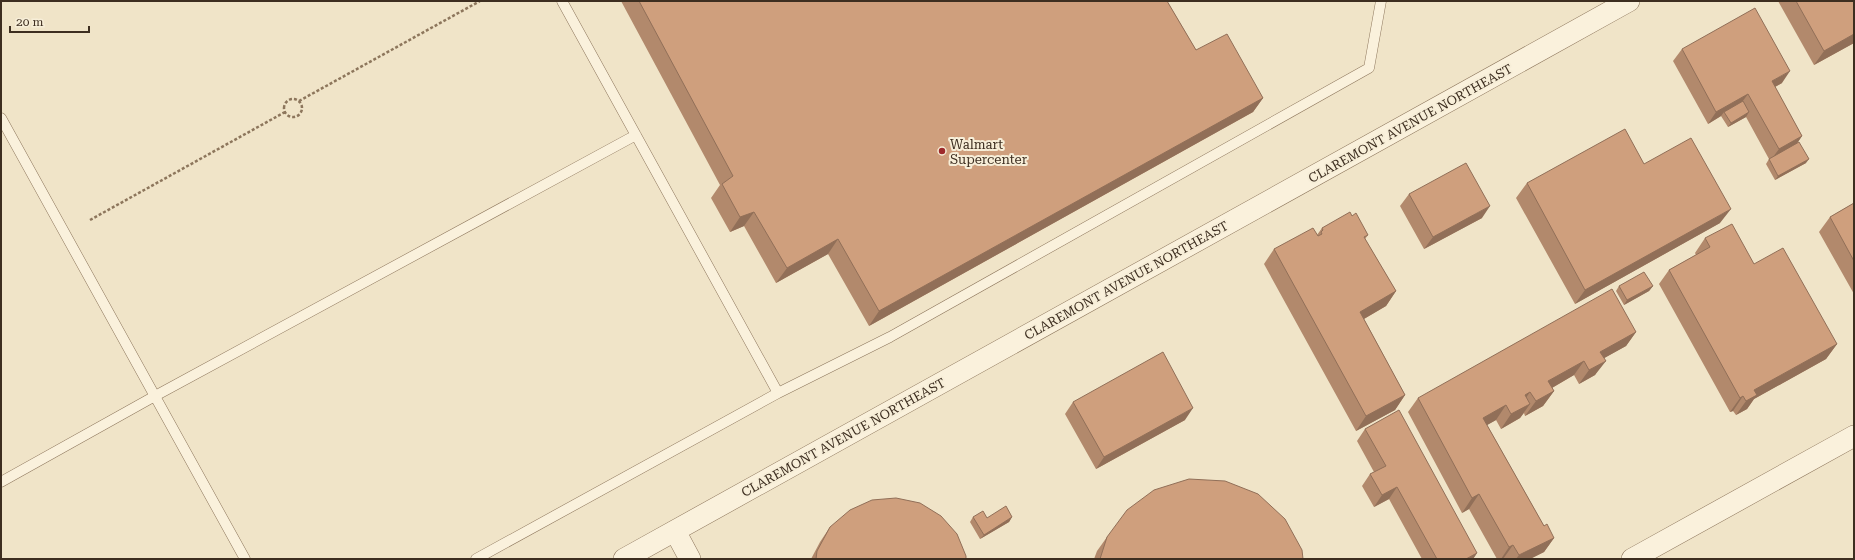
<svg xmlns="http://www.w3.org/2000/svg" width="1855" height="560" font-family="'Roboto Serif',serif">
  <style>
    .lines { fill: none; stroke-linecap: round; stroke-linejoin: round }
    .lane-casing { stroke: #8d765c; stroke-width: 11 }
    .street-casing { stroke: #8d765c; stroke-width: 22 }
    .path { stroke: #8d765c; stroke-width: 2.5; stroke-dasharray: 3 2; stroke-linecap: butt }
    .lane { stroke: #faf1dc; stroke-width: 10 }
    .street { stroke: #faf1dc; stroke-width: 21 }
    .wall { fill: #b2896c }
    .shaded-wall { fill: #916f58 }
    .building { fill: #cf9f7d; stroke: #916f58 }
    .poi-dot { fill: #9e2a2b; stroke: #f7eed8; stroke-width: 1.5 }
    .labels { text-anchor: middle; stroke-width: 4; stroke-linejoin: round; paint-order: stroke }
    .street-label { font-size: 13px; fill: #3d2e20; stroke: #f7eed8 }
    .poi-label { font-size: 13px; fill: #3d2e20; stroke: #f7eed8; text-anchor: start }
  </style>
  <rect width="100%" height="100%" fill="#f0e4c8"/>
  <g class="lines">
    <g class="lane-casing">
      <path id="lane" d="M 562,1 L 778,393 L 890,337 L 1369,68 L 1381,1
        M 1,118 L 245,559
        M 1,482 L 155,396 L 636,135
        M 476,559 L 778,393"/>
    </g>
    <g class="street-casing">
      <path id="street" d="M 675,531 L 690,559
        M 624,559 L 1629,1
        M 1632,559 L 1854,436"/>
    </g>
    <path class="path" d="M284 108a9 9 0 1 1 18 0a9 9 0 1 1-18 0Z
      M 299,101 L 480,1
      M 90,220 L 285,112"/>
    <use href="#lane" class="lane"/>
    <use href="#street" class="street"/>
  </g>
  <path class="wall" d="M 621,1 L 1167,1 L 1196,50 L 1263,98 L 1253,112 L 869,326 L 828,254 L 776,283 L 744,226 L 730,232 L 711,198 L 720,185 Z
    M 1778,1 L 1854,1 L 1854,43 L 1814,65 Z
    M 1682,49 L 1782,83 L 1775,87 L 1802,136 L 1797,143 L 1806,163 L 1775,180 L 1766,164 L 1769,159 L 1746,117 L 1728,127 L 1721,116 L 1708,124 L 1673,61 Z
    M 1644,164 L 1720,223 L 1575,304 L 1516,198 L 1527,183 Z
    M 1409,194 L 1482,218 L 1424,249 L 1400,206 Z
    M 1854,203 L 1854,294 L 1819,232 L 1830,217 Z
    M 1352,216 L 1368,235 L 1365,239 L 1396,291 L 1386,306 L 1364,319 L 1405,395 L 1395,410 L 1356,431 L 1264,264 L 1274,249 L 1317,235 L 1322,228 Z
    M 1705,238 L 1754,264 L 1837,344 L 1826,359 L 1754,399 L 1747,409 L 1736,415 L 1733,411 L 1730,412 L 1659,284 L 1669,270 L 1696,255 L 1695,253 Z
    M 1619,286 L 1653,286 L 1649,291 L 1624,305 L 1616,291 Z
    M 1636,332 L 1626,346 L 1604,358 L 1595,375 L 1579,384 L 1574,375 L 1552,388 L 1554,391 L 1543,406 L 1525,416 L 1524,413 L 1520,418 L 1501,429 L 1496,420 L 1487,425 L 1544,526 L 1554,538 L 1544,552 L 1530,559 L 1497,559 L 1469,509 L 1462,513 L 1408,412 L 1418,398 Z
    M 1073,402 L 1185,420 L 1096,469 L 1065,414 Z
    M 1365,429 L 1477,553 L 1473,559 L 1422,559 L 1389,499 L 1374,507 L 1362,486 L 1370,474 L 1374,472 L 1357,441 Z
    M 973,517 L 987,518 L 1012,517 L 1009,522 L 980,539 L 970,522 Z
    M 830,527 L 966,559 L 811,559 L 820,542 Z
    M 1107,537 L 1303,559 L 1094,559 L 1097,551 Z"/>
  <path class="shaded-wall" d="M 1854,34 L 1854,43 L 1814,65 L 1824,51 Z
    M 1790,71 L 1782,83 L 1764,93 L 1772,81 Z
    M 1748,94 L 1739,106 L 1724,112 L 1721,116 L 1708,124 L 1716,112 Z
    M 1263,98 L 1253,112 L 869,326 L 879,311 Z
    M 1749,112 L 1746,117 L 1728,127 L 1731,123 Z
    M 1802,136 L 1794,148 L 1770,161 L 1779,149 Z
    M 1809,159 L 1806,163 L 1775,180 L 1778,176 Z
    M 1490,206 L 1482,218 L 1424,249 L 1433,237 Z
    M 1731,209 L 1720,223 L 1575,304 L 1585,290 Z
    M 754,212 L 744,226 L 730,232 L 740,217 Z
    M 838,239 L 828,254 L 776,283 L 787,268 Z
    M 1653,286 L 1649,291 L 1624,305 L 1627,300 Z
    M 1396,291 L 1386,306 L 1350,327 L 1360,312 Z
    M 1636,332 L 1626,346 L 1590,366 L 1600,352 Z
    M 1837,344 L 1826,359 L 1754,399 L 1747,409 L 1736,415 L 1754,390 Z
    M 1584,361 L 1574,375 L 1538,396 L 1548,381 Z
    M 1606,361 L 1595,375 L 1579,384 L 1589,370 Z
    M 1554,391 L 1543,406 L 1525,416 L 1536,401 Z
    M 1530,392 L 1520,406 L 1525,395 Z
    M 1405,395 L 1395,410 L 1356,431 L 1366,416 Z
    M 1743,396 L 1733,411 L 1730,412 L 1740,398 Z
    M 1530,404 L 1520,418 L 1501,429 L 1511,414 Z
    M 1506,405 L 1496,420 L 1473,433 L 1483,418 Z
    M 1193,408 L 1185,420 L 1096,469 L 1104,457 Z
    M 1397,487 L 1389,499 L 1374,507 L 1382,495 Z
    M 1479,494 L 1469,509 L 1462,513 L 1472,498 Z
    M 1012,517 L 1009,522 L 980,539 L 984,535 Z
    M 1554,538 L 1544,552 L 1530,559 L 1516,559 L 1519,555 Z
    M 1513,545 L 1503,559 L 1501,559 L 1509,547 Z
    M 1477,553 L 1473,559 L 1466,559 Z"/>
  <path class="building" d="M 639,1 L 1167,1 L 1196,50 L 1227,34 L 1263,98 L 879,311 L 838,239 L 787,268 L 754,212 L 740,217 L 722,184 L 733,176 Z
    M 1796,1 L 1854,1 L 1854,34 L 1824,51 Z
    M 1755,8 L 1790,71 L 1772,81 L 1802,136 L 1779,149 L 1748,94 L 1716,112 L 1682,49 Z
    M 1743,101 L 1749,112 L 1731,123 L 1724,112 Z
    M 1625,129 L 1644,164 L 1691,138 L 1731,209 L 1585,290 L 1527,183 Z
    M 1799,142 L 1809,159 L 1778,176 L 1769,159 Z
    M 1466,163 L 1490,206 L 1433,237 L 1409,194 Z
    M 1854,203 L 1854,261 L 1830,217 Z
    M 1350,212 L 1352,216 L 1356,213 L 1368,235 L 1364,237 L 1396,291 L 1360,312 L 1405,395 L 1366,416 L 1274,249 L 1313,228 L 1318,236 L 1322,234 L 1321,232 L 1323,230 L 1322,228 Z
    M 1732,224 L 1754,264 L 1783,248 L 1837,344 L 1754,390 L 1757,395 L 1746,401 L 1743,396 L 1740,398 L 1669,270 L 1710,247 L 1705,238 Z
    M 1644,272 L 1653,286 L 1627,300 L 1619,286 Z
    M 1612,289 L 1636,332 L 1600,352 L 1606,361 L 1589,370 L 1584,361 L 1548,381 L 1554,391 L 1536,401 L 1530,392 L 1525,395 L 1530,404 L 1511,414 L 1506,405 L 1483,418 L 1544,526 L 1547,524 L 1554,538 L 1519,555 L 1513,545 L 1509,547 L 1479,494 L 1472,498 L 1418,398 Z
    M 1163,352 L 1193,408 L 1104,457 L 1073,402 Z
    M 1399,410 L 1477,553 L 1466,559 L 1437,559 L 1397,487 L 1382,495 L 1370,474 L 1386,466 L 1365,429 Z
    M 1189,479 L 1225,481 L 1258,494 L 1285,519 L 1302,550 L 1303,559 L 1100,559 L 1107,537 L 1127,510 L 1154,490 Z
    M 896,498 L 920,503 L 941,516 L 957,534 L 966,556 L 966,559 L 816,559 L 817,551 L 830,527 L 850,510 L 872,500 Z
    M 1006,506 L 1012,517 L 984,535 L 973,517 L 983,511 L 987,518 Z"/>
  <circle class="poi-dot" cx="942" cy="151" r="4"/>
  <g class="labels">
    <g class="street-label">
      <text transform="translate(1410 123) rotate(-29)" y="5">CLAREMONT AVENUE NORTHEAST</text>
      <text transform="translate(1126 280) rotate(-29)" y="5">CLAREMONT AVENUE NORTHEAST</text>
      <text transform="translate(843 437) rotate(-29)" y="5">CLAREMONT AVENUE NORTHEAST</text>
    </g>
    <g class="poi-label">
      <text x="950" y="149">Walmart<tspan x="950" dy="15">Supercenter</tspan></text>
    </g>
  </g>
  <rect width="1855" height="560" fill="none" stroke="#3d2e20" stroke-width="4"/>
  <path d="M10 26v6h79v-6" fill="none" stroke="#3d2e20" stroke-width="2"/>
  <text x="16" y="26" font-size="12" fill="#3d2e20" stroke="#f7eed8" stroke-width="3" paint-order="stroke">20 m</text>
</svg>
